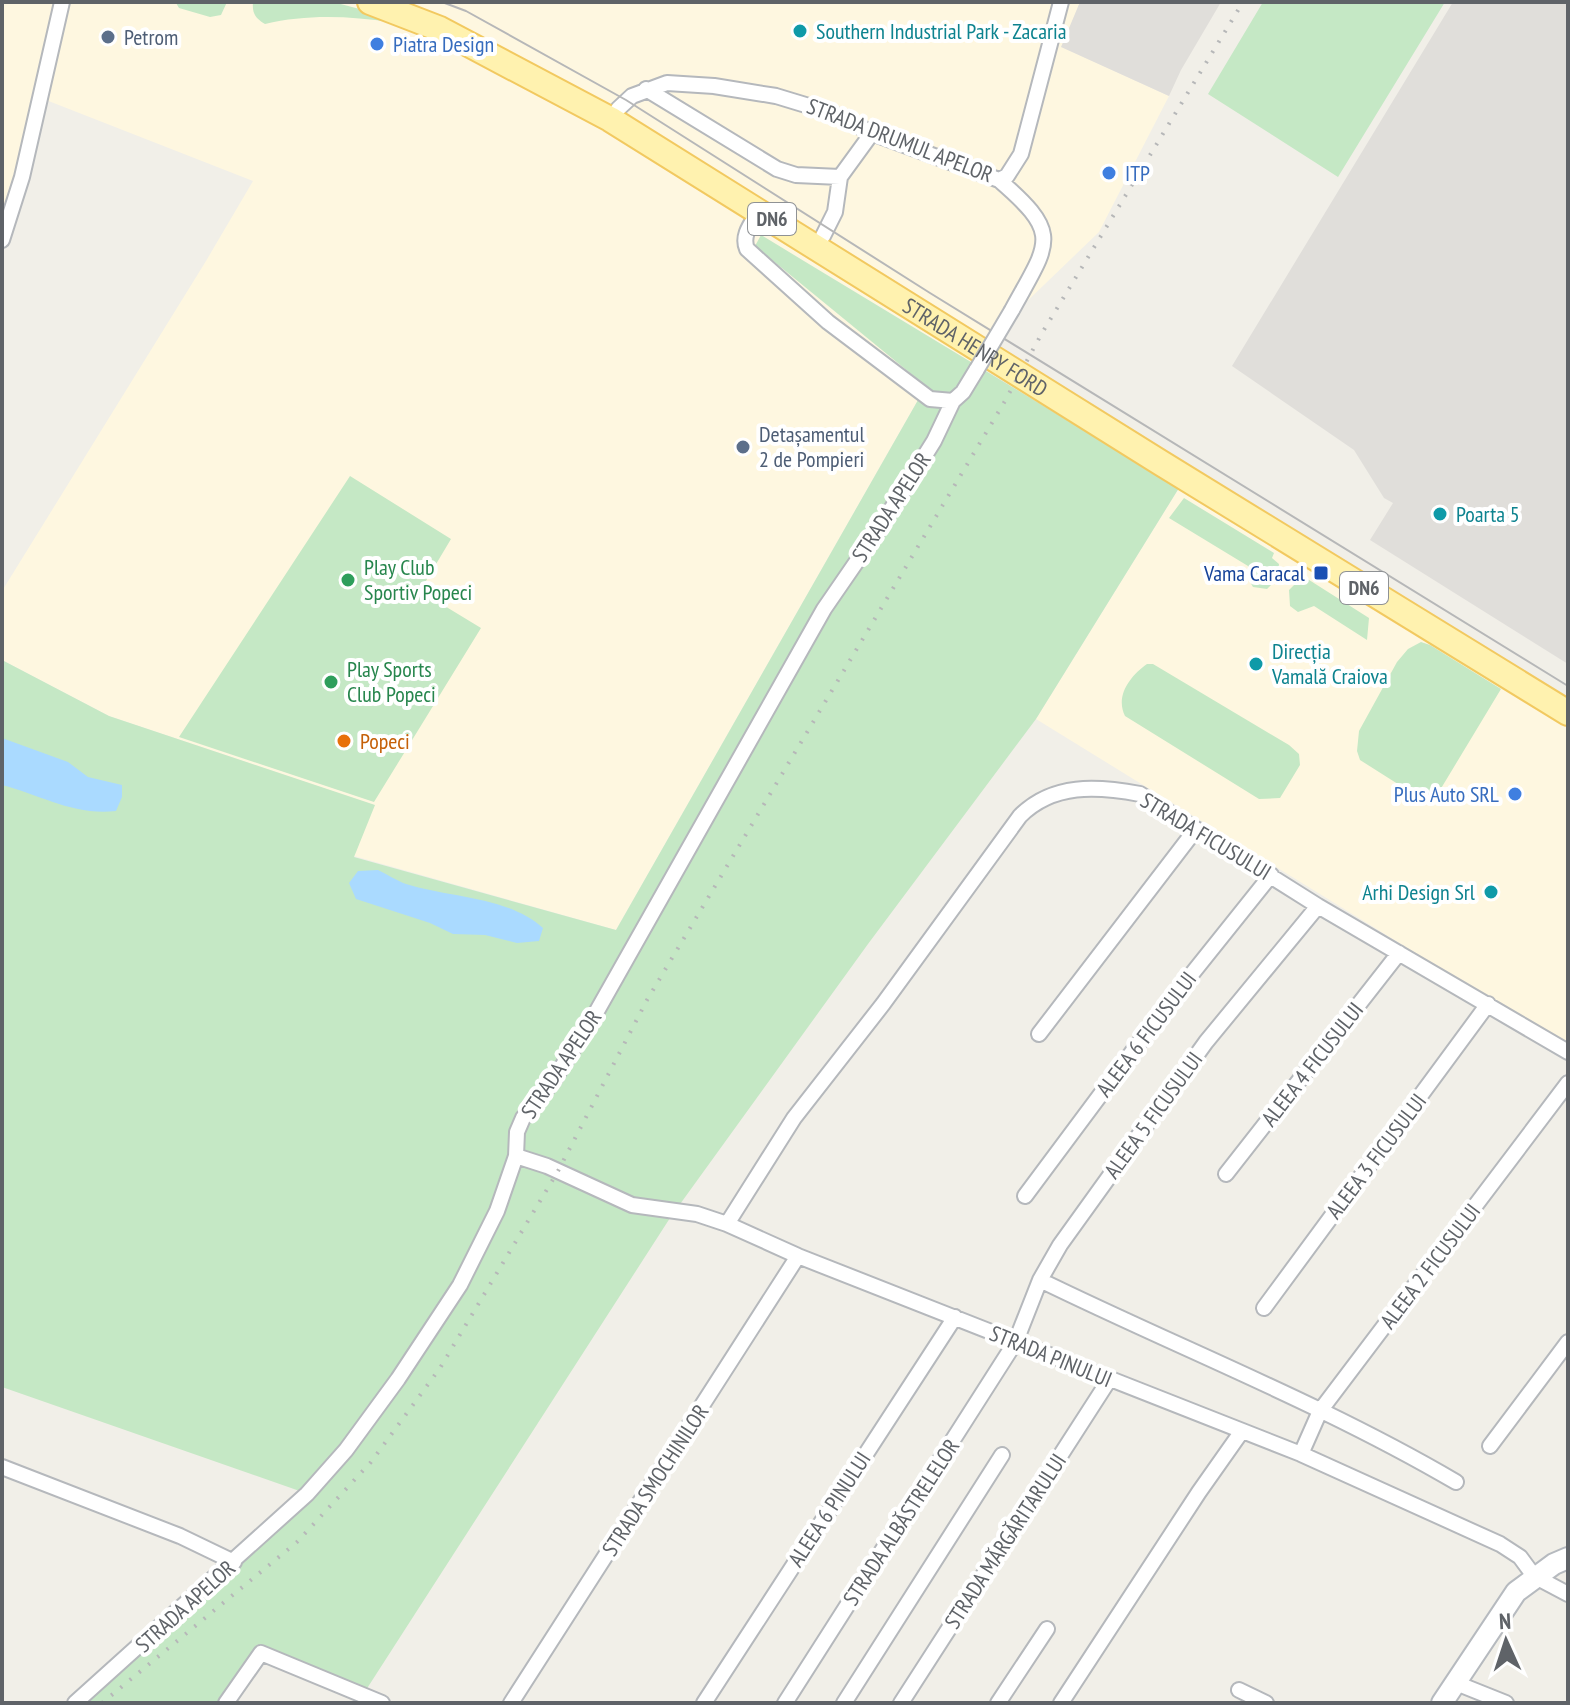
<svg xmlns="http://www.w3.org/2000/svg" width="1570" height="1705" font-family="'PT Sans Narrow',sans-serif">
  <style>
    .commercial { fill: #fef7e0 }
    .industrial { fill: #e0deda }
    .green { fill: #c5e8c5 }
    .water { fill: #aadaff }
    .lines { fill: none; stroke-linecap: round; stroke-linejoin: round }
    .street-casing { stroke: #b5b8bc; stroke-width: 18 }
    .secondary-casing { stroke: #b6babf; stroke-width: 24 }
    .primary-casing { stroke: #f2c960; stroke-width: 28 }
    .street { stroke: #fff; stroke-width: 14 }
    .secondary { stroke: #fff; stroke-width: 20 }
    .primary { stroke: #fff2af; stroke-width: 24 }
    .tram { stroke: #b6b7b8; stroke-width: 2 }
    .rail { stroke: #b6b7b8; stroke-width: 4; stroke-dasharray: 2 10; stroke-linecap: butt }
    .street-bridge-casing { stroke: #b5b8bc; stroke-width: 18; stroke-linecap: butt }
    .street-bridge { stroke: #fff; stroke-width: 14 }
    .culture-dot { fill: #0f9aa8; stroke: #fff; stroke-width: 3 }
    .service-dot { fill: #5c6f8a; stroke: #fff; stroke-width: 3 }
    .shop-dot { fill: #3f7fe0; stroke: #fff; stroke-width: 3 }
    .transit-dot { fill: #1a4fb4; stroke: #fff; stroke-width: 3 }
    .leisure-dot { fill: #2e9e5b; stroke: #fff; stroke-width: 3 }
    .food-dot { fill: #e8710a; stroke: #fff; stroke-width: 3 }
    .labels { text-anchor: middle; stroke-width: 8; stroke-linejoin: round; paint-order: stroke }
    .shield { fill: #fff; stroke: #8f9295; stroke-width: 2 }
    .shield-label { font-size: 20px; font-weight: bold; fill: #5f6368 }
    .culture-label { font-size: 22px; fill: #0d838f; stroke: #fff; text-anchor: start }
    .service-label { font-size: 22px; fill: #4e5e75; stroke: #fff; text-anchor: start }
    .shop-label { font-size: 22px; fill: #366cbe; stroke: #fff; text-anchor: start }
    .street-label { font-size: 22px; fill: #5f6368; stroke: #fff }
    .leisure-label { font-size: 22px; fill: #27864d; stroke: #fff; text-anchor: start }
    .transit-label { font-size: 22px; fill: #164399; stroke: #fff; text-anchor: end }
    .food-label { font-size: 22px; fill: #c56008; stroke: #fff; text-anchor: start }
  </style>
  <rect width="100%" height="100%" fill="#f1efe8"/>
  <path class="commercial" d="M 2,2 L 1080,2 L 1062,47 L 1169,96 L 1099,232 L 1019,309 L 984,369 L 755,246 L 926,386 L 616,930 L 354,856 L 374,805 L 109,716 L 2,660 L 2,591 L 206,261 L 253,181 L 46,100 L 2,240 Z
    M 1179,488 L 1568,725 L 1568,1047 L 1036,719 Z"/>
  <path class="industrial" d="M 1080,2 L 1221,2 L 1181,70 L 1169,96 L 1061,47 Z
    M 1453,2 L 1568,2 L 1568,664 L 1370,540 L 1393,503 L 1384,498 L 1354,450 L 1232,366 Z"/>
  <path class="green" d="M 227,2 L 221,15 L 210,17 L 179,8 L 176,3 Z
    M 333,2 L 390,17 L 391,22 C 349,16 306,14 265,24 C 255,18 252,13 253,2 Z
    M 1263,2 L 1445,2 L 1338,177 L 1208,94 Z
    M 761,235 L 1179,488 L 1036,719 L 868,944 L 670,1218 L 366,1690 L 254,1657 L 224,1703 L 86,1703 L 249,1557 L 311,1495 L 2,1387 L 2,660 L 109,716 L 375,805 L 354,857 L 616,930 L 926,386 L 755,246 Z
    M 350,476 L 451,539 L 420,591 L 481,628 L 374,802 L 179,737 Z
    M 1184,498 L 1274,553 L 1272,558 L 1279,564 L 1277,579 L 1267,589 L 1253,587 L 1249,580 L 1248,566 L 1169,518 Z
    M 1306,578 L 1369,618 L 1367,640 L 1314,606 L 1298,612 L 1290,606 L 1289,590 L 1300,579 Z
    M 1421,642 L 1430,645 L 1501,689 L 1431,805 L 1360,760 L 1357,751 L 1359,731 L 1397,662 L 1408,649 Z
    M 1147,664 L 1153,664 L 1289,745 L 1299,754 L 1300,765 L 1280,798 L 1259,799 L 1125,716 C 1115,696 1130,676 1147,664 Z"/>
  <path class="water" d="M 2,738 L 68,762 L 88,777 L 122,785 L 122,797 L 116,811 C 74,816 41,795 2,785 Z
    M 378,870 C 387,874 397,881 406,884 C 450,898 507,896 543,928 L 539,941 L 517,943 L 485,935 L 453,934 L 430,923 L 356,899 L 349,883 L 358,871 Z"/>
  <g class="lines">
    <g class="street-casing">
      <path id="street" d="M 646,89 L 777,169 L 796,175 L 840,177
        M 618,109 L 632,96 L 667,83 L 714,86 L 776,96 L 832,113 L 872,133 L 999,180 L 1007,176 L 1021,154 L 1061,2
        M 999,180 C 1063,235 1049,242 1012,310
        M 759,211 C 752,223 741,235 747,249 L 828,322 L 930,399 L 953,401
        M 823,236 L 835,212 L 840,177 L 872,133
        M 2,240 L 22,177 L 62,2
        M 1039,1034 L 1196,829
        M 516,1156 L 547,1166 L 632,1205 L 697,1214 L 727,1224 L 798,1256 L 1301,1454 L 1500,1544 L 1520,1557 L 1534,1576 L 1568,1594
        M 1226,1174 L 1399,953
        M 1025,1196 L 1171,1000 L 1271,875
        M 727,1224 L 794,1118 L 883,1004 L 1020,816 C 1053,783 1097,786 1140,794 L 1318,906 L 1568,1052
        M 1040,1280 C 1179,1348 1323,1404 1456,1482
        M 1264,1308 L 1488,1004
        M 1490,1446 L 1568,1342
        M 1301,1454 L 1320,1411 L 1568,1083
        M 2,1467 L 180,1536 L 234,1562
        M 1456,1683 L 1506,1703
        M 1239,1690 L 1266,1703
        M 75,1703 L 307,1494 L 346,1450 L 398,1379 L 460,1285 L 497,1211 L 516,1156 L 517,1132 L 523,1118 L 553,1081 L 597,1011 L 824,609 L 877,532 L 934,441 L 953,401 L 963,392 L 977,369
        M 226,1703 L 261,1653 L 382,1703
        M 511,1703 L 798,1256
        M 704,1703 L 955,1317
        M 785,1703 L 1016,1341 L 1040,1280 L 1060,1245 L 1206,1042 L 1318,906
        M 844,1703 L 1002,1455
        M 901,1703 L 1109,1380
        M 998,1703 L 1047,1629
        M 1061,1703 L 1199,1492 L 1242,1431"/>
    </g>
    <g class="secondary-casing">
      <path id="secondary" d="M 1442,1703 L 1516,1592 L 1554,1564 L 1568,1558"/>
    </g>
    <g class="primary-casing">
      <g id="primary">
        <path id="s1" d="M 370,2 L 440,29 L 610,119 L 1161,463 L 1568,713"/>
      </g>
    </g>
    <use href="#street" class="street"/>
    <use href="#secondary" class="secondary"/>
    <use href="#primary" class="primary"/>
    <path class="tram" d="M 442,2 L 466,11 L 626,100 L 930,293 L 1568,686"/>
    <path class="rail" d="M 102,1703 L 297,1542 L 371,1462 L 440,1368 L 558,1171 L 647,1000 L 1005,401 L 1042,333 L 1243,2"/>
    <g class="street-bridge-casing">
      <path id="street-bridge" d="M 977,369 L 1012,310"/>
    </g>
    <use href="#street-bridge" class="street-bridge"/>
  </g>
  <g class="culture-dot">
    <circle cx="800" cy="31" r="8"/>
    <circle cx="1440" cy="514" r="8"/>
    <circle cx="1256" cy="664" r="8"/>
    <circle cx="1491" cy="892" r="8"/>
  </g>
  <g class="service-dot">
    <circle cx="108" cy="37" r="8"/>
    <circle cx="743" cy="447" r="8"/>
  </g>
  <g class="shop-dot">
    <circle cx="377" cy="44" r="8"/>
    <circle cx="1109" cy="173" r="8"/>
    <circle cx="1515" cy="794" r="8"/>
  </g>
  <rect class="transit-dot" x="1313" y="565" width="16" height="16" rx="4"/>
  <g class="leisure-dot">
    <circle cx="348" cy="580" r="8"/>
    <circle cx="331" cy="682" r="8"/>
  </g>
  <circle class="food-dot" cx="344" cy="741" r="8"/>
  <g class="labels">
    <g class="shield">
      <rect x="748" y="203" width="48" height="32" rx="6"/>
      <rect x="1340" y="572" width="48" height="32" rx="6"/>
    </g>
    <g class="shield-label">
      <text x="772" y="226">DN6</text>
      <text x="1364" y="595">DN6</text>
    </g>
    <g class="culture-label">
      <text x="816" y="39">Southern Industrial Park - Zacaria</text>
      <text x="1456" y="522">Poarta 5</text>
      <text x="1272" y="659">Direcția<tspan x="1272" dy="25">Vamală Craiova</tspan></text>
      <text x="1475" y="900" text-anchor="end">Arhi Design Srl</text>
    </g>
    <g class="service-label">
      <text x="124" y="45">Petrom</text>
      <text x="759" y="442">Detașamentul<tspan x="759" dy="25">2 de Pompieri</tspan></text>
    </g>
    <g class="shop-label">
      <text x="393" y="52">Piatra Design</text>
      <text x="1125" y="181">ITP</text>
      <text x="1499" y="802" text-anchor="end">Plus Auto SRL</text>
    </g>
    <g class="street-label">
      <text transform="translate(900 140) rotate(21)" y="8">STRADA DRUMUL APELOR</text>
      <text dy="8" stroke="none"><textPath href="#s1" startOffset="698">STRADA HENRY FORD</textPath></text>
      <text transform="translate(891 507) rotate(-57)" y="8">STRADA APELOR</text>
      <text transform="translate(1206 836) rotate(31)" y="8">STRADA FICUSULUI</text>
      <text transform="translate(1146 1034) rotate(-53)" y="8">ALEEA 6 FICUSULUI</text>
      <text transform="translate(561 1064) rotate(-56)" y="8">STRADA APELOR</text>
      <text transform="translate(1312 1064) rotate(-52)" y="8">ALEEA 4 FICUSULUI</text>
      <text transform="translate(1153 1115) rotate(-54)" y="8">ALEEA 5 FICUSULUI</text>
      <text transform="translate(1376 1156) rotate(-53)" y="8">ALEEA 3 FICUSULUI</text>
      <text transform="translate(1430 1266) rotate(-53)" y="8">ALEEA 2 FICUSULUI</text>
      <text transform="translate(1051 1356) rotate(22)" y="8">STRADA PINULUI</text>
      <text transform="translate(655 1480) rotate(-57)" y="8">STRADA SMOCHINILOR</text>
      <text transform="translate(829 1509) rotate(-57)" y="8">ALEEA 6 PINULUI</text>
      <text transform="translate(901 1522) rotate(-57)" y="8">STRADA ALBĂSTRELELOR</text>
      <text transform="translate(1005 1541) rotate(-57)" y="8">STRADA MĂRGĂRITARULUI</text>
      <text transform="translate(185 1606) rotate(-42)" y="8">STRADA APELOR</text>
    </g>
    <g class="leisure-label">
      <text x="364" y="575">Play Club<tspan x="364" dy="25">Sportiv Popeci</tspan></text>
      <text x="347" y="677">Play Sports<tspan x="347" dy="25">Club Popeci</tspan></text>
    </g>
    <g class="transit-label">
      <text x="1305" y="581">Vama Caracal</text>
    </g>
    <g class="food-label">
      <text x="360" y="749">Popeci</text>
    </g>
  </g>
  <rect width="1570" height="1705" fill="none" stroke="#5f6368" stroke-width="8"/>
  <g transform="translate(1506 1641) rotate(357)" stroke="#ffffff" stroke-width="6" paint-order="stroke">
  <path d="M0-6L14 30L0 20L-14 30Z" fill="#5f6368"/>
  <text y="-12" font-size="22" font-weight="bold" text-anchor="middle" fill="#5f6368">N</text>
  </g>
</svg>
